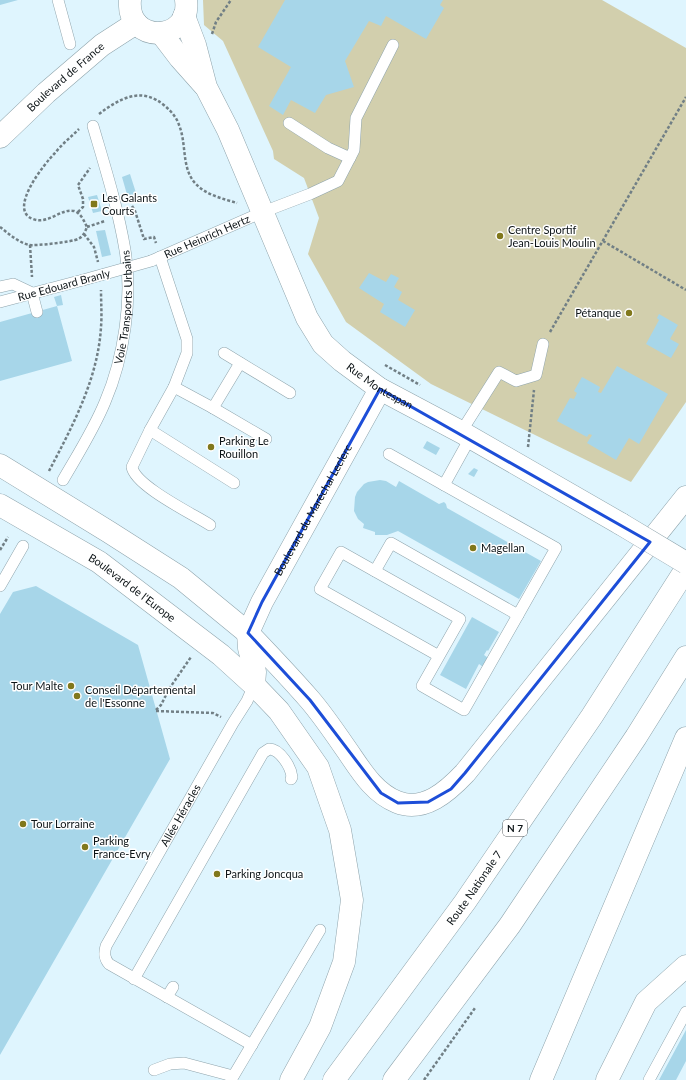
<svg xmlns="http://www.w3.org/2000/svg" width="686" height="1080" font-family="Lato,sans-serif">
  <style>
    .green { fill: #d2cfad }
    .building { fill: #a7d6e9 }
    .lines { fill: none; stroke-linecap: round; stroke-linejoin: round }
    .service-casing { stroke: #8fa4ac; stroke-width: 12 }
    .minor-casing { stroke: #8fa4ac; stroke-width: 23 }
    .secondary-casing { stroke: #8fa4ac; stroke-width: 23 }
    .primary-casing { stroke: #8fa4ac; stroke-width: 23 }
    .path { stroke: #717f85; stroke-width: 2.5; stroke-dasharray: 3 2; stroke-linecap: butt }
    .service { stroke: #fff; stroke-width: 11 }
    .minor { stroke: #fff; stroke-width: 22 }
    .secondary { stroke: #fff; stroke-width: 22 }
    .primary { stroke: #fff; stroke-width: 22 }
    .service-bridge-casing { stroke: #8fa4ac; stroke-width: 12; stroke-linecap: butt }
    .minor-bridge-casing { stroke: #8fa4ac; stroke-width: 23; stroke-linecap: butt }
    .service-bridge { stroke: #fff; stroke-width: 11 }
    .minor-bridge { stroke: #fff; stroke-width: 22 }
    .marked { fill: none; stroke: #1d4ed8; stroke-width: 3; stroke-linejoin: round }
    .poi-dot { fill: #81781c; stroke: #fff; stroke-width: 1.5 }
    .labels { text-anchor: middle; stroke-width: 3; stroke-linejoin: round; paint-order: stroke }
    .shield { fill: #fff; stroke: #565a5d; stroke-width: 1 }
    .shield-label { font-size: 10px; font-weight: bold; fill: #0d1417 }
    .street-label { font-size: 11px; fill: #0d1417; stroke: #fff }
    .poi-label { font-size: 11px; fill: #0d1417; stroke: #fff; text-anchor: start }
  </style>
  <rect width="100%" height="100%" fill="#dff5fe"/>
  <path class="green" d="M 203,0 L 602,0 L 686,48 L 686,402 L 631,482 L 431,384 L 346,322 L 308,254 L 319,218 L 304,178 L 274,159 L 273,151 L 223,41 L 204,25 Z"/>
  <path class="building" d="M 0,0 L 18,0 L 0,5 Z
    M 285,0 L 443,0 L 440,5 L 444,8 L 426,39 L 386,16 L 381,26 L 369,21 L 345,61 L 354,87 L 326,95 L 315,113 L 291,100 L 283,115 L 269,106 L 291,67 L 258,47 Z
    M 130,174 L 137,196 L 128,198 L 122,177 Z
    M 97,195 L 102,211 L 93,213 L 88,197 Z
    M 105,230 L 111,255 L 102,257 L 96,231 Z
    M 369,273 L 386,282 L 391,274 L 399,278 L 394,287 L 402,292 L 398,300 L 415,310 L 405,327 L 380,312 L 384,304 L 359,288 Z
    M 61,295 L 63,305 L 57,306 L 54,297 Z
    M 57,306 L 72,361 L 0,381 L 0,322 Z
    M 659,314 L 678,325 L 670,339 L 679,344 L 671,358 L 646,344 L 659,320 L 657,318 Z
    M 617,366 L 668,394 L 639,444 L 629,438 L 616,460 L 587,443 L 592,435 L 589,434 L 587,437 L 557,421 L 570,398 L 574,399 L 577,393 L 574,391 L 582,377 L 600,387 L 598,392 L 601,393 Z
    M 427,441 L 440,448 L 436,455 L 423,448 Z
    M 474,468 L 478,470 L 474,477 L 468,474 Z
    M 380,480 L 386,481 L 396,487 L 399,481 L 439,504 L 444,502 L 446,504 L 447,508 L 541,561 L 519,599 L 398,531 L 387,535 L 375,535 L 375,532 L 363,528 L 364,524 L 358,519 L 354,511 L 355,497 L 357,492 L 364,484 L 368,482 Z
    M 36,586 L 138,645 L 170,759 L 0,1055 L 0,614 L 13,592 Z
    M 472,617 L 499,632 L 488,651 L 487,650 L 484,655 L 491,660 L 486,669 L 479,664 L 466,689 L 440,675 Z
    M 686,1030 L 686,1061 L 676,1080 L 659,1080 Z"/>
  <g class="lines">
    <g class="service-casing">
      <g id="service">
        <path d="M 58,0 L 70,44"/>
        <path d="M 289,123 L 328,148 L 350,158"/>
        <path d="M 160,257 L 187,339 L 187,353 L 174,387 L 213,408 L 266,439"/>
        <path id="s1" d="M 151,261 L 263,212 L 310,194 L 338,181 L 354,150 L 356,118 L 393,45"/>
        <path d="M 0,287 L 13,284 L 32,293 L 37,312"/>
        <path d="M 0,302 L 83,280"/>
        <path d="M 224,353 L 290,393"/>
        <path d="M 174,387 L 150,430 L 132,467 C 135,486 193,514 210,525"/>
        <path d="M 213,408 L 240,363"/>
        <path d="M 150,430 L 234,483"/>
        <path d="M 461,432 L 499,372 L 516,381 L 536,375 L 543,344"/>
        <path id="s2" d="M 63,480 C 78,454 94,429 105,402 C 124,358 133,298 125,250 C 118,208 105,167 93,126"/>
        <path d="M 444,485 L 470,438"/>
        <path d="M 375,571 L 391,543 L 518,615 L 556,548 L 389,454"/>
        <path d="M 0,586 L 23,546"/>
        <path d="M 439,656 L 320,589 L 341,552 L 460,619 L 422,686 L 464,710 L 518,615"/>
        <path d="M 134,979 L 263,753 L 269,749 C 280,749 291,767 292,777 L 291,779"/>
        <path d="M 167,997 L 173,987"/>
        <path id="s3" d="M 252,1045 L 109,964 C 104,958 104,953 106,946 L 233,723 L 247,701 L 254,685"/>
        <path d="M 154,1070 L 170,1064 L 184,1063 L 233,1076"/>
        <path d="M 231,1080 L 320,930"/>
        <path d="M 649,1080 L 686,1012"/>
      </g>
    </g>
    <g class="minor-casing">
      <g id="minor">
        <path d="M 130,0 C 126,45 192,43 186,0"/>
        <path id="s4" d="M 184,16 L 195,45 L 206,87 L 228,130 L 307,318 L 323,344 L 342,361 L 380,389 L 461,432 L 621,524"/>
        <path d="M 161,33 L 180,58 L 204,85"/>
        <path id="s5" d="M 0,137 L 46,93 L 102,45 L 136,23"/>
        <path id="s6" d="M 254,685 L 255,672 L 249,648 L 248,633 L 262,602 L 380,389"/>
        <path d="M 607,1080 L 646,1002 L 686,966"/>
      </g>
    </g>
    <g class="secondary-casing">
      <g id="secondary">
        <path d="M 0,465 L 109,532 L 181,578 L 248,633"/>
        <path id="s7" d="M 0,505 L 99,562 L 221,655 L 254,685"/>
      </g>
    </g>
    <g class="primary-casing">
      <g id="primary">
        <path d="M 248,633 C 269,655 290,677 310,700 C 322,714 333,730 344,746 C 359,767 372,792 397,802 C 424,813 448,791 465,773 L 686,497"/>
        <path d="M 254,685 L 279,711 L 318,767 L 340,830 L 352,900 L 344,962 L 320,1027 L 291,1080"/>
        <path id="s8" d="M 334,1080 L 465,902 L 592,716 L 686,569"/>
        <path d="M 394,1080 L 510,925 L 636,737 L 686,657"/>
        <path d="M 541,1080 L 686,738"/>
      </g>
    </g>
    <path class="path" d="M 212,34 L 216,22 L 231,0
      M 99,114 C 120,98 142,86 165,106 C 171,111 177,118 179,125 C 187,144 181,169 196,184 C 206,195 224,199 237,203
      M 132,206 L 135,211 L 144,239 L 154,237 L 156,243
      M 78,212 L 83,207 L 83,199 L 78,185 L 90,168
      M 0,227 C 9,234 18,242 29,245 C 35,246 72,242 78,239 C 83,237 85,232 87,227 C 84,221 81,213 74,211 C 61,208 48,225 33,219 C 7,210 45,163 55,153 C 62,144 71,137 79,129
      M 87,227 L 105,221
      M 84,234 L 94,247 L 98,262
      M 603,241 L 686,290
      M 30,245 L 32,277
      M 550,332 L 686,97
      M 385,365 L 420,385
      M 528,447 L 534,390
      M 49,471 C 72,427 98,379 101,327 C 102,315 101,303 101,290
      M 0,550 L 8,537
      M 156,710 L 161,705 L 169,689 L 191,657
      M 156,711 L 213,713 L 221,717
      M 424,1080 L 475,1008"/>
    <use href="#service" class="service"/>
    <use href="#minor" class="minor"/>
    <use href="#secondary" class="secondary"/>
    <use href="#primary" class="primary"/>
    <g class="service-bridge-casing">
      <path id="service-bridge" d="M 83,280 L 151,261"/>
    </g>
    <g class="minor-bridge-casing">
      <path id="minor-bridge" d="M 621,524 L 686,563"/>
    </g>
    <use href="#service-bridge" class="service-bridge"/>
    <use href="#minor-bridge" class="minor-bridge"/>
  </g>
  <path class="marked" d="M 380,389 L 650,542 L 465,773 L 451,789 L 428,802 L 398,803 L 381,793 L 310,700 L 248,633 L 262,602 Z"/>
  <g class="poi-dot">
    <rect x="90" y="200" width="8" height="8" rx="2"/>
    <circle cx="500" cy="236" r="4"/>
    <circle cx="629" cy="313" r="4"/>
    <circle cx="211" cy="447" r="4"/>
    <circle cx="473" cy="548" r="4"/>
    <circle cx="71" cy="686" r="4"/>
    <circle cx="77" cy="696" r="4"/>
    <circle cx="23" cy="824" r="4"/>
    <circle cx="85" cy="847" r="4"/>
    <circle cx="217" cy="874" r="4"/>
  </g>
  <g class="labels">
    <rect class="shield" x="503" y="820" width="24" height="16" rx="3"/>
    <g class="shield-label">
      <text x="515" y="832">N 7</text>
    </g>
    <g class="street-label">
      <text dy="4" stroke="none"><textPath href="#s5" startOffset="89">Boulevard de France</textPath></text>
      <text dy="4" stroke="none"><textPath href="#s1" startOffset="61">Rue Heinrich Hertz</textPath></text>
      <text transform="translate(64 285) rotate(-15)" y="4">Rue Edouard Branly</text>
      <text dy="4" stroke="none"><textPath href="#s2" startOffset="186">Voie Transports Urbains</textPath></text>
      <text dy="4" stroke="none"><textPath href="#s4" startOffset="428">Rue Montespan</textPath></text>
      <text dy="4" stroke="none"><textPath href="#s6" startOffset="192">Boulevard du Maréchal Leclerc</textPath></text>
      <text dy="4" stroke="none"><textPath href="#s7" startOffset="156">Boulevard de l'Europe</textPath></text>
      <text dy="4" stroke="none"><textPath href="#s3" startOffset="334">Allée Héracles</textPath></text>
      <text dy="4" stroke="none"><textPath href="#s8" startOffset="238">Route Nationale 7</textPath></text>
    </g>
    <g class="poi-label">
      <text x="102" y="202">Les Galants<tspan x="102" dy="13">Courts</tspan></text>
      <text x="508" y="234">Centre Sportif<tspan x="508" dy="13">Jean-Louis Moulin</tspan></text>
      <text x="621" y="317" text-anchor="end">Pétanque</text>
      <text x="219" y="445">Parking Le<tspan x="219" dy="13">Rouillon</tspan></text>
      <text x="481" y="552">Magellan</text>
      <text x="63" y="690" text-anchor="end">Tour Malte</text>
      <text x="85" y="694">Conseil Départemental<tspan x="85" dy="13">de l'Essonne</tspan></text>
      <text x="31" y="828">Tour Lorraine</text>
      <text x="93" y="845">Parking<tspan x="93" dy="13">France-Evry</tspan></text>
      <text x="225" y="878">Parking Joncqua</text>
    </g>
  </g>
</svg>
